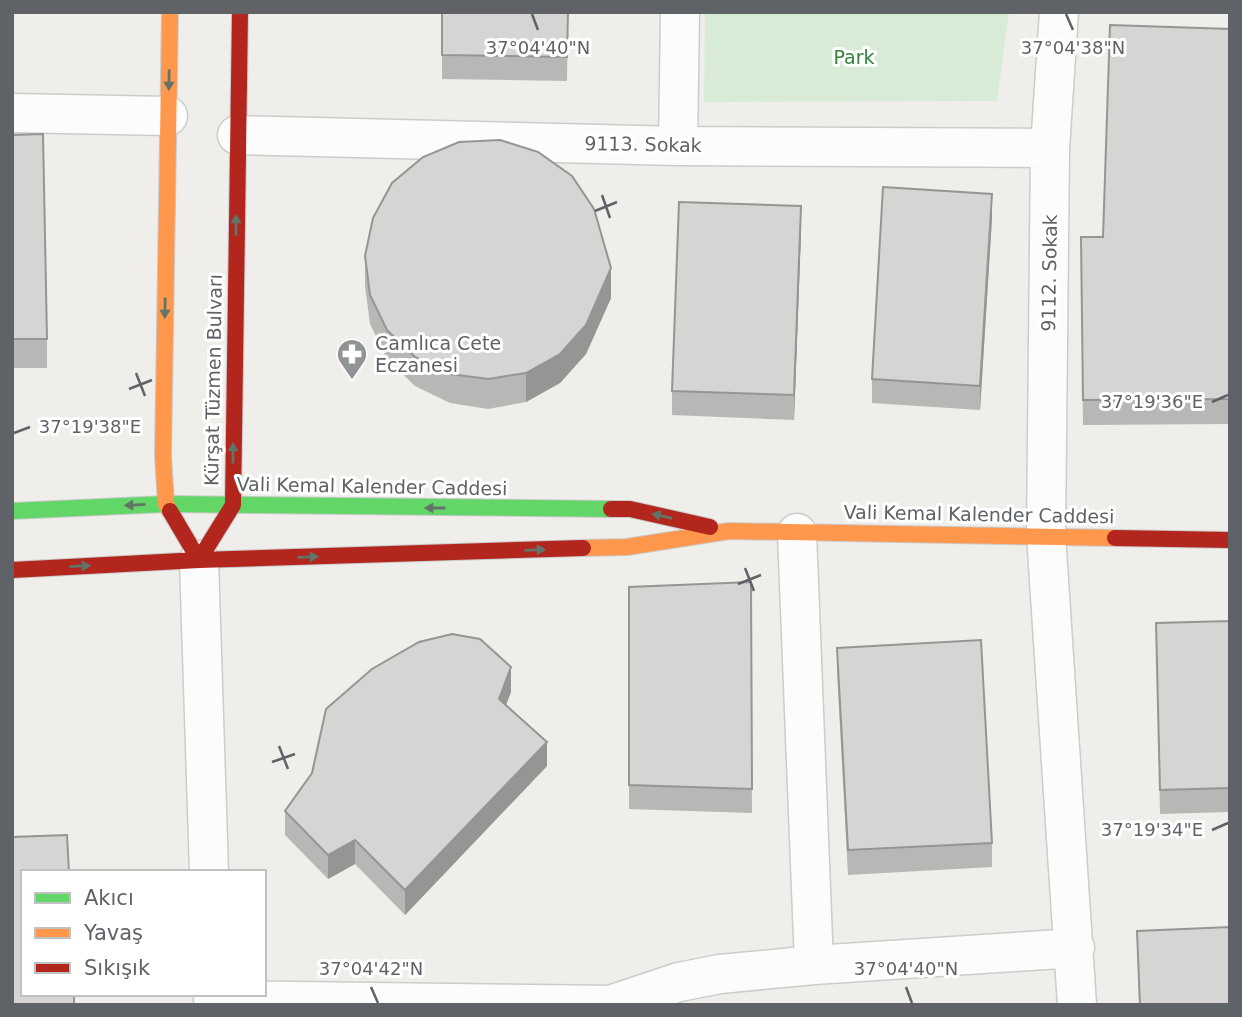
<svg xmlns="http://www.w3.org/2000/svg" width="1242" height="1017" font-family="'DejaVu Sans',sans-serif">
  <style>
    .green { fill: #d8ebd6 }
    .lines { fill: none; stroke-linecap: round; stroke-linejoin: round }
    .street-casing { stroke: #cbcccc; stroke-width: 41 }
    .fast-casing { stroke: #cacacb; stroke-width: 18 }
    .slow-casing { stroke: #cacacb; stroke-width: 18 }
    .jam-casing { stroke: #cacacb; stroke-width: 18 }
    .street { stroke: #fdfcfc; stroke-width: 38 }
    .fast { stroke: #63d668; stroke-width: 16 }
    .slow { stroke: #ff974d; stroke-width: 16 }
    .jam { stroke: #b3261e; stroke-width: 16 }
    .wall { fill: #b8b7b5 }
    .shaded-wall { fill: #969594 }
    .building { fill: #d6d5d3; stroke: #969594; stroke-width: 2 }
    .oneway { fill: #607468 }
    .ticks { fill: none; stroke: #5f6368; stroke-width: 2.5 }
    .labels { text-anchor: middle; stroke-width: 6; stroke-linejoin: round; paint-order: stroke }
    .park-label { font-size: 19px; fill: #348238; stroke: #fff }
    .street-label { font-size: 19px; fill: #5f6368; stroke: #fff }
    .poi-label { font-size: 19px; fill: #5f6368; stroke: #fff; text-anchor: start }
    .ticks-label { font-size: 18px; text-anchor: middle; fill: #5f6368; stroke: #fff; stroke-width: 6; stroke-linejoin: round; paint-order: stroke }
  </style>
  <rect width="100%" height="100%" fill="#efeeea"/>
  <path class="green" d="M 705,12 L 1009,12 L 997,101 L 704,102 Z"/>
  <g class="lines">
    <g class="street-casing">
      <path id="street" d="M 1059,12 L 1050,148 L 1046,535 L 1077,1005
        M 12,113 L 168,116
        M 237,135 L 678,146 L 1050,148
        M 678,146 L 680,12
        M 797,533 L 814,965
        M 199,560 L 209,872
        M 213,1000 L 616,1005
        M 616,1003 L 679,982 L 720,974 L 814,965 L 1075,948"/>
    </g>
    <g class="fast-casing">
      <path id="fast" d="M 12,511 L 166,504 L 611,509"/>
    </g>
    <g class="slow-casing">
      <path id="slow" d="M 170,12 L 163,456 L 166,504 L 170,511
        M 583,548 L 627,547 L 729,531 L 1115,538"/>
    </g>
    <g class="jam-casing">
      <path id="jam" d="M 611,509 L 630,509 L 710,527
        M 170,511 L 199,560 L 233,505 L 240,12
        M 1115,538 L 1230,540
        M 12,570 L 199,560 L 583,548"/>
    </g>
    <use href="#street" class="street"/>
    <use href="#fast" class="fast"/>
    <use href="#slow" class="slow"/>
    <use href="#jam" class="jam"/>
  </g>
  <path class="wall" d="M 568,12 L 567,81 L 442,79 L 442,55 Z
    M 1230,29 L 1230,424 L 1083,425 L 1081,237 L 1103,237 Z
    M 12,135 L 47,339 L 47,368 L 12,368 Z
    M 992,218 L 980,410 L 872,403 L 872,379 Z
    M 801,231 L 794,420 L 672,415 L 672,391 Z
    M 365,256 L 611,298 L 586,354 L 560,383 L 526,402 L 488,409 L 450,403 L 415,386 L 387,359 L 370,324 L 365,286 Z
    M 751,582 L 752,813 L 629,809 L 629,587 Z
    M 1230,621 L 1230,812 L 1160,814 L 1156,623 Z
    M 837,648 L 992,843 L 992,867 L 848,875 L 837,672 Z
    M 511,692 L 506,705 L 547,766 L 405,915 L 355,864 L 328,879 L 285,835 L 285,811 Z
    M 1137,931 L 1230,1005 L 1139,1005 Z"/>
  <path class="shaded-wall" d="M 992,194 L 992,218 L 980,410 L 980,386 Z
    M 801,206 L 801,231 L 794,420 L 794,395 Z
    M 611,268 L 611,298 L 586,354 L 560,383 L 526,402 L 526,373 Z
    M 511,667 L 511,692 L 499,723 L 499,699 Z
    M 547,742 L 547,766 L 405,915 L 405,890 Z
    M 355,840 L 355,864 L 328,879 L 328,855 Z"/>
  <path class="building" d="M 442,12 L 568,12 L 567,57 L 442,55 Z
    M 1110,25 L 1230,29 L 1230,399 L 1083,400 L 1081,237 L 1103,237 Z
    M 43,134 L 47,339 L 12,339 L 12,135 Z
    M 500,140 L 538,152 L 572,176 L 594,209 L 611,268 L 586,325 L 560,354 L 526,373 L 488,379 L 450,374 L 415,357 L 387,330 L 370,295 L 365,256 L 373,218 L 392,183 L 423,157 L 459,142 Z
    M 883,187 L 992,194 L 980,386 L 872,379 Z
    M 679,202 L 801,206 L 794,395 L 672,391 Z
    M 751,582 L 752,789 L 629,785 L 629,587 Z
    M 1230,621 L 1230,788 L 1160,790 L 1156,623 Z
    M 452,634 L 480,639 L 511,667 L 499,699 L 547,742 L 405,890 L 355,840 L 328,855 L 285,811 L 312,773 L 326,709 L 372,669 L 419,642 Z
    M 981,640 L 992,843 L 848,850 L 837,648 Z
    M 67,835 L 69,872 L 23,872 L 23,994 L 74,994 L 74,1005 L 12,1005 L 12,837 Z
    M 1230,927 L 1230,1005 L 1140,1005 L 1137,931 Z"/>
  <defs><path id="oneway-solid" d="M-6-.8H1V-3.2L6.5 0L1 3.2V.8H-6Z" transform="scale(1.75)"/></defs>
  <g class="oneway">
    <use href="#oneway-solid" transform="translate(169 80) rotate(91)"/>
    <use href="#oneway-solid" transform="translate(236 225) rotate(-89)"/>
    <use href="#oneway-solid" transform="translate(165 308) rotate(91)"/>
    <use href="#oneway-solid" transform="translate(233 453) rotate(-90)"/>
    <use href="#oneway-solid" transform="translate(135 505) rotate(177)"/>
    <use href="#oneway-solid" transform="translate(435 508) rotate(-180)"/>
    <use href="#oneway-solid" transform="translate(662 516) rotate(-167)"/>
    <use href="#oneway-solid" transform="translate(535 550) rotate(-2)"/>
    <use href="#oneway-solid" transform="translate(308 557) rotate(-2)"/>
    <use href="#oneway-solid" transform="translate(80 566) rotate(-3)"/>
  </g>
  <path class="ticks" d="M 532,14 L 538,30M 1066,14 L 1073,30M 602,195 L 610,218M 595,211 L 617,202M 136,373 L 145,396M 129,389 L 152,380M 1212,402 L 1228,395M 14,433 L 30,427M 745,568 L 754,591M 738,584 L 761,575M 279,746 L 288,769M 272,762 L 295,754M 1212,830 L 1228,823M 371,987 L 378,1003M 906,987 L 912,1003"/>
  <defs>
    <g id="pharmacy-pin" transform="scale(1.575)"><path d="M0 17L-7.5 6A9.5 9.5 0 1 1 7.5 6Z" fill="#919496" stroke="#fff"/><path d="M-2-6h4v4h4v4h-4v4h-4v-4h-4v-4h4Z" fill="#fff"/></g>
  </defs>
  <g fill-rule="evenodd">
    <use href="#pharmacy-pin" x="352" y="354"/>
  </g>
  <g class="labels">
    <g class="park-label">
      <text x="854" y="64">Park</text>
    </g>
    <g class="street-label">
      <text transform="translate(643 144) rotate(1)" y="7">9113. Sokak</text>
      <text transform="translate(1049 273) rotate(-89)" y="7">9112. Sokak</text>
      <text transform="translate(213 380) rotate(-89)" y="7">Kürşat Tüzmen Bulvarı</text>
      <text transform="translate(372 486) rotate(1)" y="7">Vali Kemal Kalender Caddesi</text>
      <text transform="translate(979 514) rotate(1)" y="7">Vali Kemal Kalender Caddesi</text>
    </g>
    <g class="poi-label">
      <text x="375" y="350">Camlıca Cete<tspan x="375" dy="22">Eczanesi</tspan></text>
    </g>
  </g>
  <g class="ticks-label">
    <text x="538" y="54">37°04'40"N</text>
    <text x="1073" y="54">37°04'38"N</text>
    <text x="1152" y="408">37°19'36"E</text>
    <text x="90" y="433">37°19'38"E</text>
    <text x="1152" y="836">37°19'34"E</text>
    <text x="371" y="975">37°04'42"N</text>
    <text x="906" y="975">37°04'40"N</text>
  </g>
  <rect width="1242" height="1017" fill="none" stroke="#5f6368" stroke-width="28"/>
  <rect x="21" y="870" width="245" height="126" fill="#ffffff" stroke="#bfc1c3" stroke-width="2"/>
  <rect x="35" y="893" width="35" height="10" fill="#63d668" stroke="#bfc1c3" stroke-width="2"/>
  <text x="84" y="905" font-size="21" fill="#5f6368">Akıcı</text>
  <rect x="35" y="928" width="35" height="10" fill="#ff974d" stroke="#bfc1c3" stroke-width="2"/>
  <text x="84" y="940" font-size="21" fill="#5f6368">Yavaş</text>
  <rect x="35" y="963" width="35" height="10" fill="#b3261e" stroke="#bfc1c3" stroke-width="2"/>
  <text x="84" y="975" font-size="21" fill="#5f6368">Sıkışık</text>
</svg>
